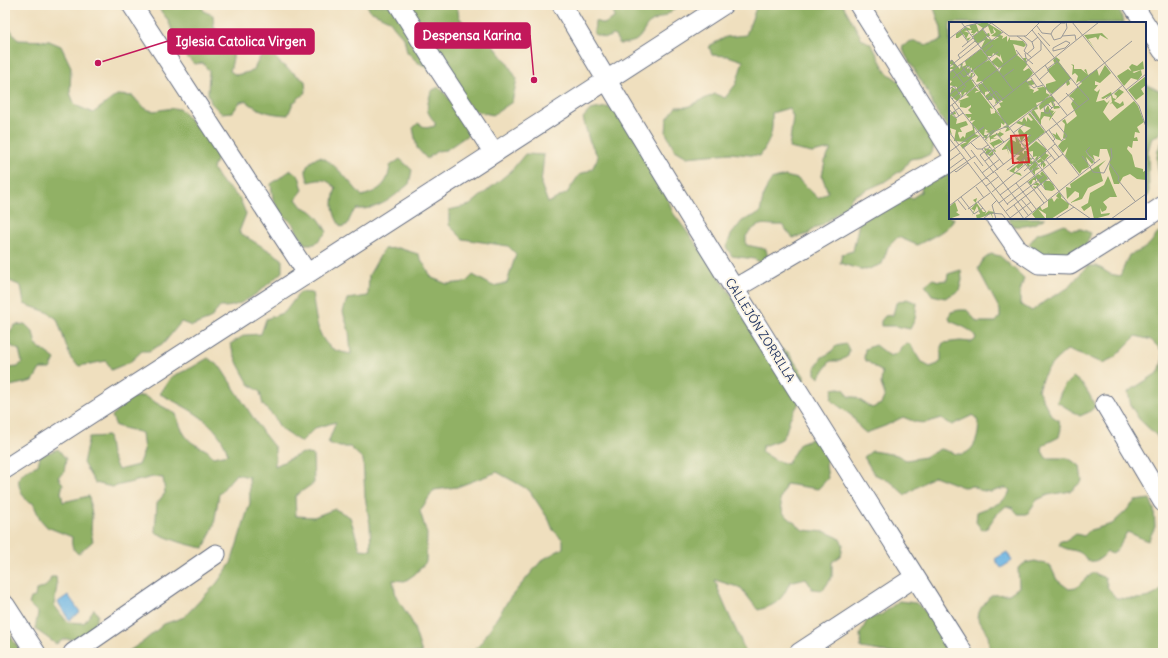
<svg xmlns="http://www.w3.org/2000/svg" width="1168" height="658" font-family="Delius,sans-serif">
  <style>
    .forest { fill: #91b165; stroke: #567062 }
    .water { fill: #6bb4e3; stroke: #4372a0 }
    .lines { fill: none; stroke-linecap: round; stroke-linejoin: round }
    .minor-casing { stroke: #656d80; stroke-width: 21 }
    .minor { stroke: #fff; stroke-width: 19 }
    .labels { text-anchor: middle; stroke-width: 4; stroke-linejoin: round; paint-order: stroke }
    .street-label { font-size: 12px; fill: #1b2f5e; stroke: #fcf5e5 }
    .inset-road { fill: none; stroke: #9a9998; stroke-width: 1 }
    .view { fill: #d62828; fill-opacity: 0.15; stroke: #d62828; stroke-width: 2 }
    .inset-edge { fill: none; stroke: #1b2f5e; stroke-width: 2 }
    .leader { fill: none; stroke: #c2185b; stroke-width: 1.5 }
    .callout-dot { fill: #c2185b; stroke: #fcf5e5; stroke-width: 1.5 }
    .callout { fill: #c2185b; stroke: #c2185b; stroke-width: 1.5 }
    .callout-label { font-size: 13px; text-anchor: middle; font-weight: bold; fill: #fff }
  </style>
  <rect width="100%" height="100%" fill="#fcf5e5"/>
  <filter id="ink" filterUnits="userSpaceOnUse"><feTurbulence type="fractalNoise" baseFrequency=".025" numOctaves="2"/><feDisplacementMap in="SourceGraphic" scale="8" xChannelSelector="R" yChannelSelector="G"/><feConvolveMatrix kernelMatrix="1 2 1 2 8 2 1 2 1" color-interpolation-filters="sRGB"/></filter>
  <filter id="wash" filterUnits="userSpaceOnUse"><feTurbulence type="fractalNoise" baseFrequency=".012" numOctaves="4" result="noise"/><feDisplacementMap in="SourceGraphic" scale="16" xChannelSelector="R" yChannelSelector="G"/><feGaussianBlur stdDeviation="0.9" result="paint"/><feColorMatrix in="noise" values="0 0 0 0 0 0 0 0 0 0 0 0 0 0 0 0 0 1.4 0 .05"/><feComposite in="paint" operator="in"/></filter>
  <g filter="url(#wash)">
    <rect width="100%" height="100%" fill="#efdfbe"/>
    <path class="forest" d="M 5,5 L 7,5 L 5,22 L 18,40 L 49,41 L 61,46 L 71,67 L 70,93 L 75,105 L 93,113 L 117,95 L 133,96 C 153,121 155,106 180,109 L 200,131 L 213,141 L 217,157 L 213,169 L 219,179 L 240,199 L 246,214 L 239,232 C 253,242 268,249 282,259 L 282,272 C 268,284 250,302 232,306 C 228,307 224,307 220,307 L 210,319 L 192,326 L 181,322 L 164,343 L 149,351 L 142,351 L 130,362 L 111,370 L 106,361 L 79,366 L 71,359 L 57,319 L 47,312 L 24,304 L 21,286 L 5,279 Z
      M 156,5 L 202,5 L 202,8 L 205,12 L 213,15 L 214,28 L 232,40 C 235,51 233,60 230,71 L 236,75 L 253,71 L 260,57 L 267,51 L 273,55 L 281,64 L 305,81 L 306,92 L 293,103 L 288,115 C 271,114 260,112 246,101 L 240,102 L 233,112 L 221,113 L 211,103 L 208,93 L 209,71 L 203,63 L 194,64 L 184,54 L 177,43 L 168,20 Z
      M 367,5 L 457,5 L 459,17 L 469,29 L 483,32 L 506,61 L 517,79 L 512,102 L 493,115 L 475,111 L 432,70 L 417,62 L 407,52 L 404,38 L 395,28 L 389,20 L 370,11 Z
      M 611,5 L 678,5 C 671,15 659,17 649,24 C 644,28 643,36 635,41 C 631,43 624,43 620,44 L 614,35 L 605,38 L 594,34 L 595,21 L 604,24 L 614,18 L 613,6 Z
      M 760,5 L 843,5 L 862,39 L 872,45 L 886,72 L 913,91 L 938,130 L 932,153 L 924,157 L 910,159 L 903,169 L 884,182 L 853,196 L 845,207 L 822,225 L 812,229 L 809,234 L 793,238 L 782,225 C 763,226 761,219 746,236 L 746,245 L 766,249 L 768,258 L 762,263 L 754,259 L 732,256 L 726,247 L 731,235 L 742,221 L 760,213 L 764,193 L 771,180 L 785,176 L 798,179 L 818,198 L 828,192 L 822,176 L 825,161 L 831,149 L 812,153 L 789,148 L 793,117 L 789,108 L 772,113 C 773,133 771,139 760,156 L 730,153 L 687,157 L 675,150 L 666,133 L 667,119 L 676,107 L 687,107 L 715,94 L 725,98 L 736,84 L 743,61 L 728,56 L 712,55 L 709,46 L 726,37 L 746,35 L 756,8 Z
      M 933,5 L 1115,5 L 1121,13 L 1123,23 L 950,23 L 950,131 L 934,108 L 929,94 L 906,56 L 902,47 L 911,41 L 928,45 L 942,40 L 941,28 Z
      M 1145,84 L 1154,88 L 1163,94 L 1163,126 L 1158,135 L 1152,137 L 1148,151 L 1149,195 L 1145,199 Z
      M 439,87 L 447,96 L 472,132 L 446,150 L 437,151 L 427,159 L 417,148 L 413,128 L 418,123 L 426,128 L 435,126 L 435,122 C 423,109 428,106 431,91 Z
      M 607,107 L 620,112 L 644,152 L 653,176 L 665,191 L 673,213 L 711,264 L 762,342 L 788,352 L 804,376 L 804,385 L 798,405 L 790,418 L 786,432 L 782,439 L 763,446 L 761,451 L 775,460 L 787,464 L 800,443 L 814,438 L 829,449 L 826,465 L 828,478 L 818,489 L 786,484 L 780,499 L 783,513 L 803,530 L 826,532 L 839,538 L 843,544 L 841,556 L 832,562 L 832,577 L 823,590 L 812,589 L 806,578 L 790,582 C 782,600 777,605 758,610 L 741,588 L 715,580 C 723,605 736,628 746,653 L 472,653 L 481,643 L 509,599 L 542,560 L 563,548 L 563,540 L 553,530 L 549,520 L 529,490 L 497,472 L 457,487 L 434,490 L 420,511 L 427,534 L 426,562 L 415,574 L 405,581 L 393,580 L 396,596 L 412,622 L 422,653 L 126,653 L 144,641 L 164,624 L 184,617 L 217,583 L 231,563 L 250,503 L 249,477 L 236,474 L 219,494 L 214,525 L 204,548 C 187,545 171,540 155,532 L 157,503 L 165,493 L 163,478 L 153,477 L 112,487 L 95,483 L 83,463 L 89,437 L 108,436 L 111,454 L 118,470 L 138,465 L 144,451 L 142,433 L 116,426 L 112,416 L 129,398 L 144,396 L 176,414 C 180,426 184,439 196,445 C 205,450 206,448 213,457 L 228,454 C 219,422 187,408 160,394 L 171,377 L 191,368 L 208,358 L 221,368 L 263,433 L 275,448 L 275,466 L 302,453 L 313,455 L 314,483 L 295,496 L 296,516 L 314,517 L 335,509 L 350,517 L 360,549 L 371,550 L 370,524 L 365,497 L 363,459 L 350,447 L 340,447 L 328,443 L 336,422 L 315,428 L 301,442 L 281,429 L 274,417 L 263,405 L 260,392 L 249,384 L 238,364 L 230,344 L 245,335 L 261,334 L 266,319 L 285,312 L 300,292 L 312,293 C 316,312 315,340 335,350 C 340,352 346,353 351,354 L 349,331 L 343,312 L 347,299 L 368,296 L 369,275 L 384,249 L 398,248 L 418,254 L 432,278 L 447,284 L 466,282 L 473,275 L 493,286 L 507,283 L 516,254 L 508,246 L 463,239 L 449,225 L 449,210 L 470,205 L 511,171 L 525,154 L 544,155 L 541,184 L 548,203 L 567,193 L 579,175 L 592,169 L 598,157 L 589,140 L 583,118 L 590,110 Z
      M 1163,141 L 1163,189 C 1159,174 1152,153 1163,141 Z
      M 319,157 C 331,158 353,186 362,196 C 379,191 388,185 390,166 L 400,159 L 412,170 L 409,184 C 393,197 380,210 357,209 L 352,214 L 347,225 L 341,227 C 332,214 331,203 336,188 C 326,179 323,178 309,182 C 303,169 306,163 319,157 Z
      M 291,170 L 299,176 L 303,190 L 296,199 L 302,207 C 314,210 321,221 327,232 L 315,244 L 305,244 L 297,232 L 294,224 L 281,214 L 273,199 L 271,184 Z
      M 947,173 L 950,177 L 950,218 L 954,218 C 950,230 928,239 917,245 L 898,237 L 888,247 L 882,264 L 866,270 L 852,267 L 840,263 L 842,254 L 853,251 L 859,223 L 902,197 L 912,198 L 921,192 L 922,180 Z
      M 1008,218 L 1045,218 C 1034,225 1026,227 1013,226 Z
      M 1065,224 L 1071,230 L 1081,229 L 1091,233 L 1085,248 L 1070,257 L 1052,257 L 1036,253 L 1029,244 L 1038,233 C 1049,232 1055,227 1065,224 Z
      M 1163,229 L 1163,448 L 1157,436 L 1139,419 L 1131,406 L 1128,392 L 1159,372 L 1163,358 L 1162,351 L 1151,340 L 1136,336 L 1115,357 L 1103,363 L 1067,350 C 1052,363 1044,370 1038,390 L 1051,415 L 1059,421 L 1061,429 L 1059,437 L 1043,445 L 1042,451 L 1046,458 L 1068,458 L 1080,466 L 1082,481 L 1071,491 L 1048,495 L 1037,500 L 1027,514 L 1018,514 L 1013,508 L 1006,506 L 996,515 L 987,528 L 982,530 L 976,522 L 977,512 C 988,507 1006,504 1010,491 L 1005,488 L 991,492 L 979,490 L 973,486 L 963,487 L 934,476 L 905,495 L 891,482 L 874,474 L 864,457 L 872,451 L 897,455 L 906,460 L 925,457 L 940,449 C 947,450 955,455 962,454 C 975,452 980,433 978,422 C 977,419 975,417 973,415 L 952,425 L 941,418 C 923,424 921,425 903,417 L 885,426 L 866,433 L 860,428 L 852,416 L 831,400 L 833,389 L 839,388 L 845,390 L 849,397 L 855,397 L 872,408 L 881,404 L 885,395 L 881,384 L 882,372 L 864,359 L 865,349 L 875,345 L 884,352 L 891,356 L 899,352 L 901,347 L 907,343 L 910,344 L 921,362 L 930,367 L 938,364 L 941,360 L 941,347 L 943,343 L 960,341 L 971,342 L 974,341 L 976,338 C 973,329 958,325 950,321 L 949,316 L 951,312 L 959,310 L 967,310 L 977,322 L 996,322 L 1000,317 L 1000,310 L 978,269 L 983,260 L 991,254 L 1000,256 L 1024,278 L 1020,292 L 1020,304 L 1032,311 L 1045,301 L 1068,288 L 1087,266 L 1097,266 L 1110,274 L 1120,276 L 1129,255 C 1138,252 1146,249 1152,241 C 1156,236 1158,232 1163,229 Z
      M 961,270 L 962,280 L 959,291 L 945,298 L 932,295 L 925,285 L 933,279 L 939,281 L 947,280 L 948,274 Z
      M 907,299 L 917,303 L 915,319 L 910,329 L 896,326 L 881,326 L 881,321 L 885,316 L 893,315 L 896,303 Z
      M 25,324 L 33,332 L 36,345 L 55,359 L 50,369 L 40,369 L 33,381 L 10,386 L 5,390 L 5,366 L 7,368 L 18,367 L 22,362 L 19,350 L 11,346 L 8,334 L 15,325 Z
      M 846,344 L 849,350 L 848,356 L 840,361 L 830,361 L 819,378 L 815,374 L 815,368 L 822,357 L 830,353 L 836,346 Z
      M 1073,377 C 1085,385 1090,394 1095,407 L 1089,412 L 1080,416 L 1057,402 L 1063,387 Z
      M 58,449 L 66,459 L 64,472 L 58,477 L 63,484 L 61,492 L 63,502 L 89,496 L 92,515 L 91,532 L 93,541 L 78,554 C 72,548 71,546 72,537 L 47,527 L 40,519 L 33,503 L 27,501 C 14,482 15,474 38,465 L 40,456 Z
      M 1150,499 L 1154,509 L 1155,527 L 1148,541 C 1140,539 1135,534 1127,532 L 1118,548 L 1113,554 L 1107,552 C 1100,560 1096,562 1087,561 C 1081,547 1070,553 1059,545 L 1061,541 L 1068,540 L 1076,534 L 1084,536 L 1090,530 L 1112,524 L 1125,512 L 1135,501 Z
      M 1035,561 L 1050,565 L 1057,580 L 1069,589 L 1076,588 L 1084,580 L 1093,573 L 1105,578 L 1108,588 L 1116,598 C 1132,599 1152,602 1163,587 L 1163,653 L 990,653 L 988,635 L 977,617 L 981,608 L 991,595 L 1009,594 L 1019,587 L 1018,568 L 1025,563 Z
      M 51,577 L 56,577 L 57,586 L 54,605 L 67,622 L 84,623 L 94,609 L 98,615 L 93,628 L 86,637 L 76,639 L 65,639 L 56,644 L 35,629 L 38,613 L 29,604 L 31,598 L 35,597 L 36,590 C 45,587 48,587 51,577 Z
      M 899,601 L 916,603 L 925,611 L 954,653 L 888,653 L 887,652 L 861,648 L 860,634 L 868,619 L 881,615 Z
      M 5,625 L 14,642 L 23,653 L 5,653 Z"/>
    <path class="water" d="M 1007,552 L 1012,561 L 1001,568 L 995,559 Z
      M 68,595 L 80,612 L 69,620 L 58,602 Z"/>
  </g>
  <g filter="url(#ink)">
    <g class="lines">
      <g class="minor-casing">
        <path id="minor" d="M 132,5 L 307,273
          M 399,5 L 438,68 L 494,153
          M 562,5 C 691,224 828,438 963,653
          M 859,5 L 950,150
          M 1133,5 L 1163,51
          M 996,218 L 1018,250 L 1039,264 L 1070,265 L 1145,218
          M 1145,218 L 1163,206
          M 734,289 L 950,162
          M 1105,404 L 1163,502
          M 5,469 L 723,5
          M 5,605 L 36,653
          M 73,653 L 216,554
          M 799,653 L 915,577"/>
      </g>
      <use href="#minor" class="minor"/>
    </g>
  </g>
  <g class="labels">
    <g class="street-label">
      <text transform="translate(760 330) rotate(58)" y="4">CALLEJÓN ZORRILLA</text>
    </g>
  </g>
  <g transform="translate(949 22)">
    <rect width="197" height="197" fill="#efdfbe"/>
    <path d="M 37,0 L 53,10 L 51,13 L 54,14 L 53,17 L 58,14 L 58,20 L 61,15 L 61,18 L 74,19 L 77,23 L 75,25 L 64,22 L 68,33 L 75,39 L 74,36 L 77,36 L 78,43 L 74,48 L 75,49 L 80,46 L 84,51 L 77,60 L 83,58 L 86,62 L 79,64 L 82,65 L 80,66 L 85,68 L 84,71 L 90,68 L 88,66 L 94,65 L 91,63 L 97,66 L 97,62 L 107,59 L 98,48 L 106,42 L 104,38 L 107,35 L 111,38 L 110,40 L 122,56 L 121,58 L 124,59 L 120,58 L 121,62 L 118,64 L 117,60 L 103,72 L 97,67 L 97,71 L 101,73 L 96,77 L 103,74 L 107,79 L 104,80 L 105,84 L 110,84 L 111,86 L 105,87 L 102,80 L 91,88 L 90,84 L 94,79 L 87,81 L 89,87 L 85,88 L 91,97 L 92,90 L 89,90 L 95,90 L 99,83 L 101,88 L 105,89 L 103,92 L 107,89 L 100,99 L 101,95 L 95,94 L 92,98 L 92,103 L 82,90 L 86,85 L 59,104 L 61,108 L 56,110 L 58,106 L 54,105 L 58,103 L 56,100 L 55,103 L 52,101 L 52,105 L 41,114 L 50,111 L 52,107 L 51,110 L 55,112 L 51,115 L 48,113 L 44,116 L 49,116 L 42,117 L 42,120 L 40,114 L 41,111 L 36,110 L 39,109 L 36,107 L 35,113 L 39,113 L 37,118 L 41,121 L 50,117 L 54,120 L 45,124 L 47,130 L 44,129 L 44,133 L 41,134 L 36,131 L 38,128 L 36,129 L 35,126 L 43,128 L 39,133 L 46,127 L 25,104 L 26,112 L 30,114 L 23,117 L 14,127 L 11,123 L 18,120 L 5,119 L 7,108 L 1,106 L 3,113 L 0,109 L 0,94 L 6,89 L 7,92 L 3,93 L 8,97 L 7,102 L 17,99 L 19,103 L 11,106 L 13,110 L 10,110 L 11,108 L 9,111 L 11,117 L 14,114 L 16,116 L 17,111 L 24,108 L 23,101 L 26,98 L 21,99 L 22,95 L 19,96 L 16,92 L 23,92 L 19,88 L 22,85 L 22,83 L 17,86 L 11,85 L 11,81 L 9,81 L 12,80 L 9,79 L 20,75 L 17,73 L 26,65 L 30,69 L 27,69 L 26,71 L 31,69 L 29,63 L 34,61 L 33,59 L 27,60 L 29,55 L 24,49 L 28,46 L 23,49 L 23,45 L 22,47 L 20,44 L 18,44 L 16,46 L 19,44 L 18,47 L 20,46 L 22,49 L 18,54 L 21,55 L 22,51 L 24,51 L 22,58 L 26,59 L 23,59 L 26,64 L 18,71 L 16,70 L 13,75 L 12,70 L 9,70 L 12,75 L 8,79 L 2,74 L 0,77 L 3,65 L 8,68 L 8,65 L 0,63 L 3,59 L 0,58 L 0,52 L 4,47 L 1,47 L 0,46 L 5,44 L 1,42 L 0,45 L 0,40 L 3,38 L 11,47 L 12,42 L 14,41 L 13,45 L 17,43 L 16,39 L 32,27 L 39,36 L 36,40 L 40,38 L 50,50 L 53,44 L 50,46 L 42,40 L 48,35 L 54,41 L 51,32 L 51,35 L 44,31 L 43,34 L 38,34 L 32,26 L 36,18 L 29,21 L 26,20 L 24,14 L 29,11 L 28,9 L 24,13 L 22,13 L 25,11 L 22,11 L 23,8 L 15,9 L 20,11 L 17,17 L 22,15 L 19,19 L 16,15 L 16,14 L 14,12 L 9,16 L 7,16 L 7,12 L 17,5 L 22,7 L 20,3 L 27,2 L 30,10 L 34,6 L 28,2 ZM 39,4 L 42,12 L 45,11 L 44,6 L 47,10 L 42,14 L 50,15 L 45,18 L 39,17 L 37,14 L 41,14 L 40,11 L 37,12 L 33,7 ZM 41,69 L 40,71 L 36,74 L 38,78 L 43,78 L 44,75 L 47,78 L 46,82 L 52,78 L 54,80 L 50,81 L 52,85 L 48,87 L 53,97 L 46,88 L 46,91 L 42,92 L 41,86 L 44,87 L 31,70 L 36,73 L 36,70 ZM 153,11 L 160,18 L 151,13 L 149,18 L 147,15 L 139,17 L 146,27 L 135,13 ZM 194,39 L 195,47 L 183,50 L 180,45 L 183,42 L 188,44 ZM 122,42 L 125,43 L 125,47 L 132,47 L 138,52 L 135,48 L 137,47 L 139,53 L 148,47 L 150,54 L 156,43 L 162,51 L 151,61 L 146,59 L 146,63 L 149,63 L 145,68 L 148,70 L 151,67 L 147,80 L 155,78 L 158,81 L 161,78 L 154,90 L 161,99 L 185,79 L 189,84 L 195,100 L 188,105 L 191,111 L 186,110 L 185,116 L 188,115 L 189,119 L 184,119 L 183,126 L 179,124 L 178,127 L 183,133 L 186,145 L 194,147 L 194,150 L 197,148 L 197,158 L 188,157 L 181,152 L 174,155 L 170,162 L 165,162 L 160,147 L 161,136 L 158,127 L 151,127 L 150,135 L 144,133 L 146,139 L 136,129 L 145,140 L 143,142 L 137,135 L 140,145 L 133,148 L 131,152 L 123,142 L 128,141 L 122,142 L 116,134 L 119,125 L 114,131 L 109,124 L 113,119 L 107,117 L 103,111 L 107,113 L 107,110 L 113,119 L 117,117 L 114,116 L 116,102 L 113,99 L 116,97 L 118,102 L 128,94 L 122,82 L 125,77 L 120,74 L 133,61 L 130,59 L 127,61 L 129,54 L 126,51 L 123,53 L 124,44 ZM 179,47 L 185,51 L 192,48 L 193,53 L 189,58 L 182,56 L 175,64 L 168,54 ZM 197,54 L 197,63 L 192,67 L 195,72 L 187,78 L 179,68 ZM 170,67 L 175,70 L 165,79 L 171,82 L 174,79 L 175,83 L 168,87 L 163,81 L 160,83 L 163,80 L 162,73 L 154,77 L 152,76 L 162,70 L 164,76 L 167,77 L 168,74 L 165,72 ZM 81,91 L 96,110 L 77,125 L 72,120 L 76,123 L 80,121 L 78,118 L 75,120 L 80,113 L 77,113 L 72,120 L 69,109 L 71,106 L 75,111 L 82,106 L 67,101 L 70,99 L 73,100 L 75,95 L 78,100 L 78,95 L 82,99 L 84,98 L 79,92 ZM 66,114 L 71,120 L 70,121 L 72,122 L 72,125 L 76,127 L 73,130 L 75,132 L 75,129 L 78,129 L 78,135 L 83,136 L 78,141 L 81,138 L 84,140 L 85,138 L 89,143 L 87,145 L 91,146 L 86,149 L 86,153 L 83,150 L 84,146 L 82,149 L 80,146 L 84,142 L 80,142 L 81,144 L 79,145 L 75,137 L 74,143 L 69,147 L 67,145 L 65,150 L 71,151 L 73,154 L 60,149 L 72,140 L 67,137 L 71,133 L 62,132 L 58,124 L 60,133 L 58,127 L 53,128 L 53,127 L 61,117 L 67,120 ZM 87,119 L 97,127 L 97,132 L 100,133 L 95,139 L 90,134 L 88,139 L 92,136 L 97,143 L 94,146 L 94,142 L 92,145 L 92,140 L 89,141 L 86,137 L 88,134 L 84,135 L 84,129 L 79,130 L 78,127 ZM 157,138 L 150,145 L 154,159 L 139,166 L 133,177 L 121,181 L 130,175 L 130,171 L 126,169 L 118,177 L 117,165 L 122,166 L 121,162 ZM 93,149 L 99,156 L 96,159 L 101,159 L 104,162 L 106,167 L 103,169 L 96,168 L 94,162 L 96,159 L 92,162 L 87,156 L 87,160 L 91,162 L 87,166 L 85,166 L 84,164 L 87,165 L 88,163 L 84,163 L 87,161 L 86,158 L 84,158 L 82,163 L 79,160 L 89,152 L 93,154 L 91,152 ZM 159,154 L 168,175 L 161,175 L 154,180 L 158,185 L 157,188 L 153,190 L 151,186 L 152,192 L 161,191 L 160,193 L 145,197 L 142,184 L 135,189 L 132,185 L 139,181 L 141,171 L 155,163 ZM 110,170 L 115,177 L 112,174 L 112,176 L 120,182 L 119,186 L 102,197 L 97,197 L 97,192 L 89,187 L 96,196 L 87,197 L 83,192 L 91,184 L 93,188 L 99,185 L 99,178 L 103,176 L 105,180 L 108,176 L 110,177 L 107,174 ZM 28,176 L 27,180 L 34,190 L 37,190 L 36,192 L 42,187 L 39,189 L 46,190 L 43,192 L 44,197 L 42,192 L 28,197 L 27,193 L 31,192 L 28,184 L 23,194 L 25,188 L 22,187 L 27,181 L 24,178 ZM 6,180 L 9,189 L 7,190 L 11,193 L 0,197 L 0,185 Z" fill="#91b165" fill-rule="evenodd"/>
    <path class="inset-road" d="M 12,0 L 64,68M 41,0 L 60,14 L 77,14 L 91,0M 123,0 L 190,84 L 197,105M 116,1 L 112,1 L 104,8 L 102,12 L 105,18 L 112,16 L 118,6 L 117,0M 88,4 L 93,11 L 102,12M 33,6 L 42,18M 83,8 L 129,65 L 109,82M 11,9 L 19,20M 89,11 L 101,24M 68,14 L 75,19 L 78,23 L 75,29 L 83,36M 75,14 L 83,20 L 89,15M 113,14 L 126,13 L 127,18M 23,15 L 42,1M 0,17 L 17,4 L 34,0M 117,19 L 121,21 L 116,26 L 104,29 L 104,26 ZM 29,22 L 39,14M 13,25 L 24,16M 67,28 L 118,93M 35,31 L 44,23M 76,31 L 77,36 L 84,42M 78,32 L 85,26 L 83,20M 11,36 L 9,33 L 26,19M 0,40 L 3,38 L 8,45M 77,40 L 92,28 L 92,19M 11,42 L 119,181 L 142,197M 0,45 L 29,22M 98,47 L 109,39M 4,48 L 17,65M 23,49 L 49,30M 11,50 L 15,55 L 23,49M 0,51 L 54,10M 54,55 L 65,47M 82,56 L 88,65 L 94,63M 90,58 L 100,49 L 96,43M 77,59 L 85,66 L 88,64M 32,60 L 49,81M 128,63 L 183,19M 41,65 L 51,79M 0,67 L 5,64 L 13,75M 177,68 L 197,52M 117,71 L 130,85M 0,73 L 55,143M 0,73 L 26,53 L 19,44 L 4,56M 102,73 L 122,56M 3,77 L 16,66M 38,77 L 47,69 L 54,77M 157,77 L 174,63M 3,83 L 10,94M 0,85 L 70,31M 44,85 L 150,0M 0,87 L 7,96 L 14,91M 81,89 L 130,153M 100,91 L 96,91 L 95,85 L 99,82 L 103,86M 0,93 L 10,86M 103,94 L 100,89 L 106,83 L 103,79M 103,96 L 118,114 L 112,119M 60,106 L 102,73M 100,108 L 106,117 L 104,119M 0,110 L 10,123M 47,111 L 55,120M 64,111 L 76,102M 0,116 L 62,197M 34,116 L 45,108M 89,117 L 106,138M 36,118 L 46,109 L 59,104M 72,120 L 82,113M 22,121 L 28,127 L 33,127 L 39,123M 57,124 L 66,135M 14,125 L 22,136M 102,125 L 110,135M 141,125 L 137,129 L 146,141M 14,126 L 32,113M 33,127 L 49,148M 22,128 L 34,144M 0,130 L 35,105 L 29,109M 80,132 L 73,138 L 96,167M 31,133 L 45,151M 31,133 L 41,125M 37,133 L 65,113M 133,134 L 141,144M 97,138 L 108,152M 0,139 L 11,131M 36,139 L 46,131M 25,140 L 38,157M 161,142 L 170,155 L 169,158 L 186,179M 141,145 L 144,150 L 155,151 L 163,135 L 162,126M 0,147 L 15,136M 5,148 L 7,150 L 19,141M 58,148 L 70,139M 75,149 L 106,122M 46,150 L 79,193M 33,151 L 51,137M 0,152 L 26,134M 38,156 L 59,183M 78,159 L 95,181M 37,164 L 49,155M 27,165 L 35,176M 88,165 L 98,178M 43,170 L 84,136M 51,173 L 67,161M 12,175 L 25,192 L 34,186M 72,177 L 83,190M 9,178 L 17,188M 29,180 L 37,190M 50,181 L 114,132M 58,182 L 95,154M 65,183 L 75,197 L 151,137M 0,184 L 140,77 L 129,65M 19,187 L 41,171M 87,187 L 67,161 L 103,133M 57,189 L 100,156M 61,196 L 82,180M 34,197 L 41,191 L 53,192 L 57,197M 47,197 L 43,183 L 48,178M 106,197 L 125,185M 162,197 L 197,172"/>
    <path class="view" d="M 77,113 L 80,140 L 64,141 L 62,114 Z"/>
    <rect width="197" height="197" class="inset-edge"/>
  </g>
  <path class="leader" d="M534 80L530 35M98 63L168 41"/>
  <g class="callout-dot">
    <circle cx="534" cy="80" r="4"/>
    <circle cx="98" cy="63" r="4"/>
  </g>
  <g class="callout">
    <rect x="415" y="23" width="115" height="25" rx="4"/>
    <rect x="168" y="29" width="146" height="25" rx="4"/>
  </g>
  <g class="callout-label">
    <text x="472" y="40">Despensa Karina</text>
    <text x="241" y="46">Iglesia Catolica Virgen</text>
  </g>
  <rect width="1168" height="658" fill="none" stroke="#fcf5e5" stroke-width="20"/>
</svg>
